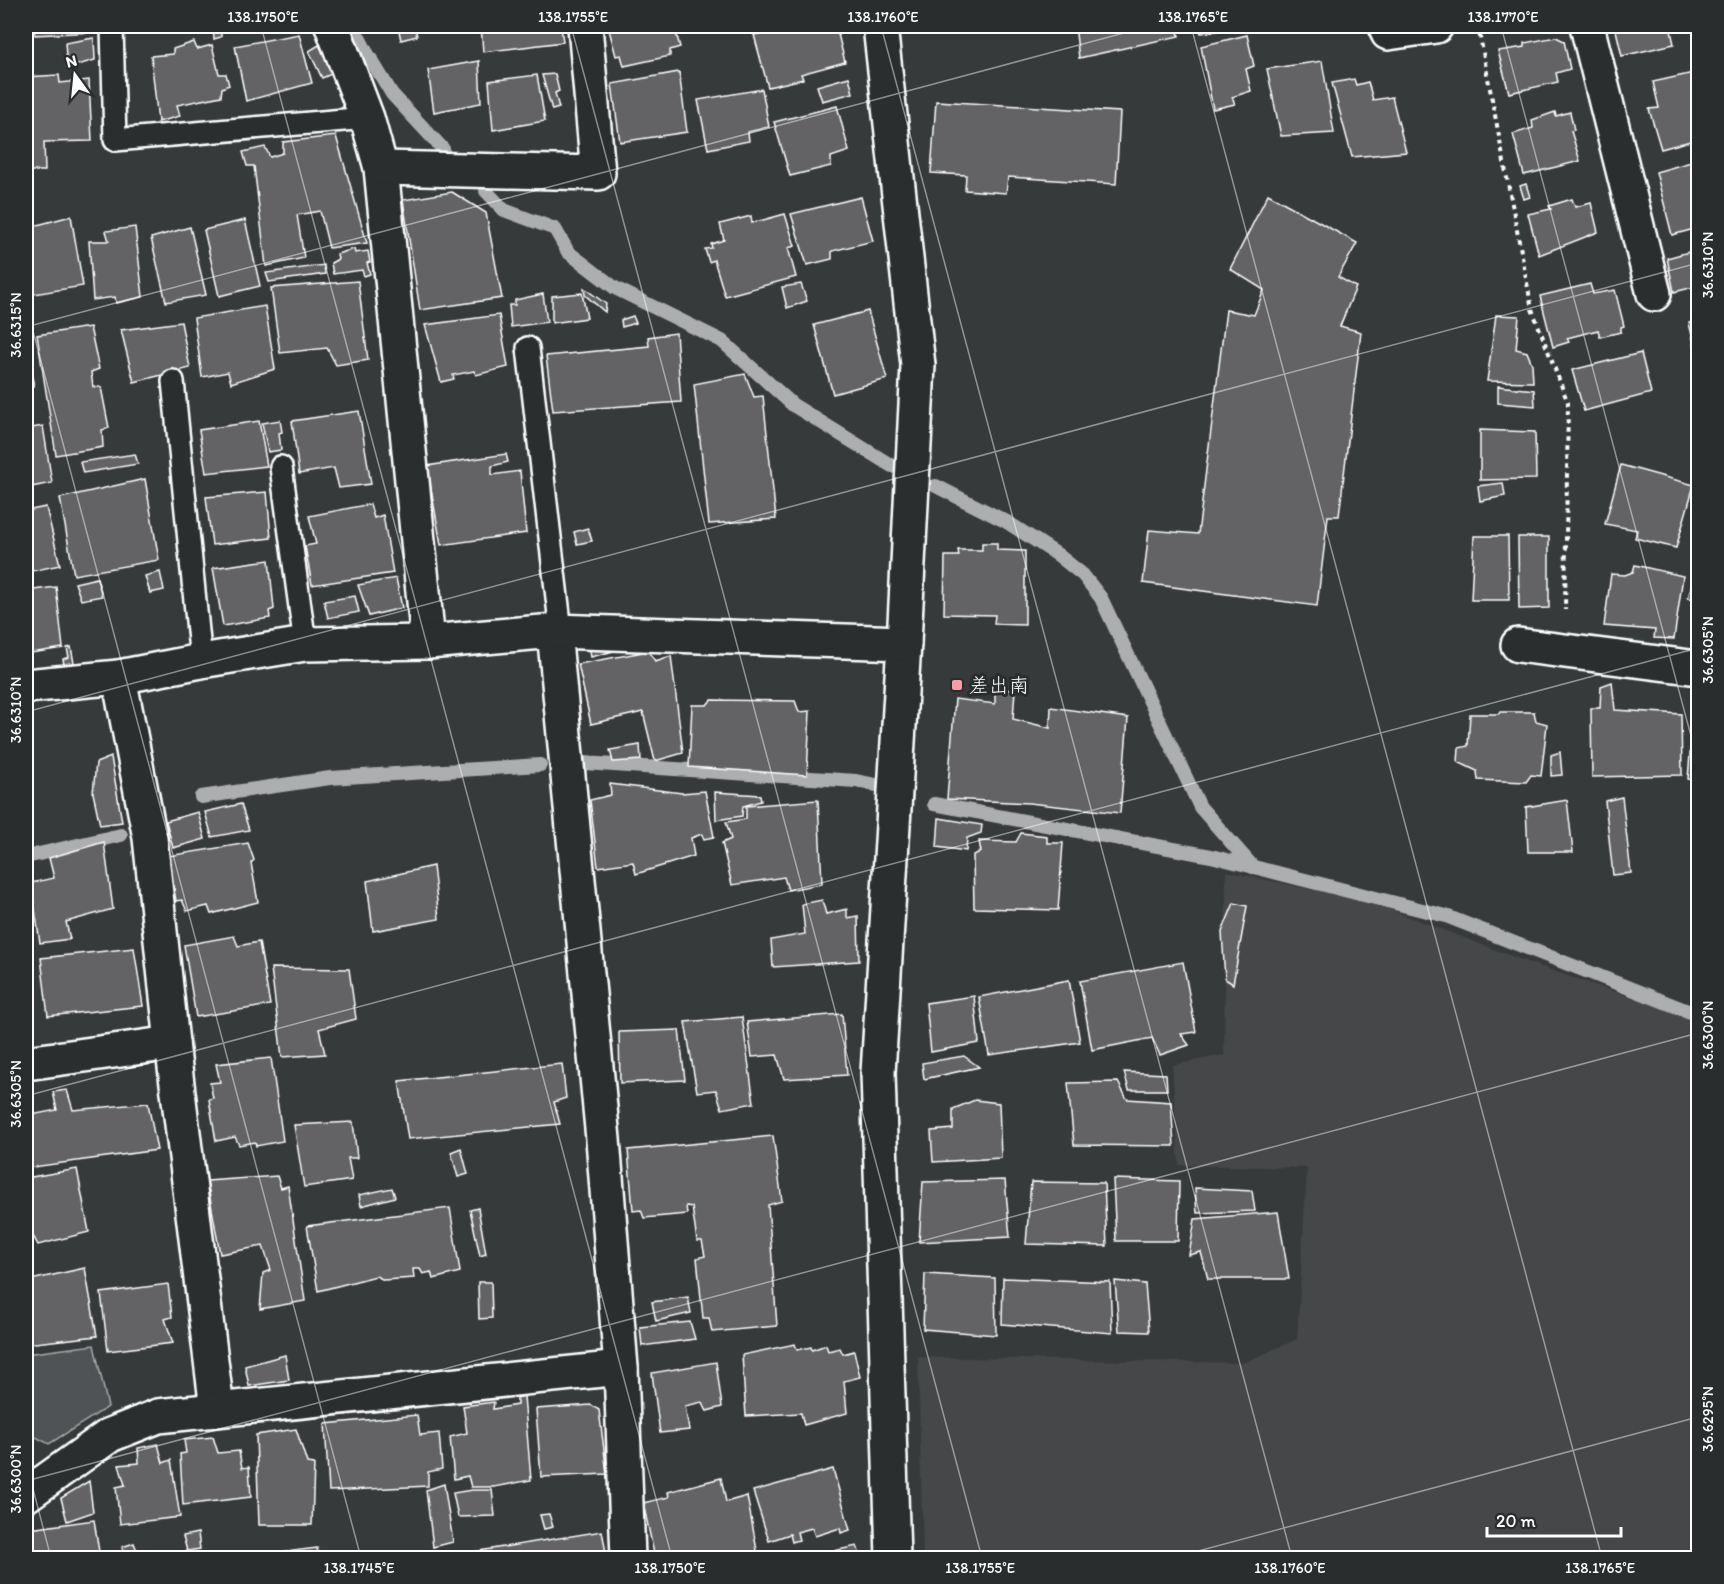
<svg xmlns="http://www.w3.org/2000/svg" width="1724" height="1584" font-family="Itim,'Klee One',sans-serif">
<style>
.built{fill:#444748}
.green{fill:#505354;stroke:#a8a9aa;stroke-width:1.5}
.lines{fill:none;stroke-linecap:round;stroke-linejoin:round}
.stream{stroke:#adaeaf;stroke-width:14}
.building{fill:#636465;stroke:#fff;stroke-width:1.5}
.service-casing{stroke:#fff;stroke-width:26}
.minor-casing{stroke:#fff;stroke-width:38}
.path{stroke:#fff;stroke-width:4;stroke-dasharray:4.5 4.5;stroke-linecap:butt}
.service{stroke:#2a2d2e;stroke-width:21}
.minor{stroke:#2a2d2e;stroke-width:33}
.ticks{fill:none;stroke:#fff;stroke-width:1.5;stroke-opacity:0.45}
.poi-dot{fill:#ff9aa2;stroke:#2a2d2e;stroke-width:2}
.labels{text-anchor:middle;stroke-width:6;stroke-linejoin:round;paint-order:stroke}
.poi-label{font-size:20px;fill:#fff;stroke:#2a2d2e;text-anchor:start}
.neatline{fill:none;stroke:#fff;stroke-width:2}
.ticks-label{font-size:15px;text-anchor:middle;fill:#fff}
</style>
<rect width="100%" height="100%" fill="#373a3b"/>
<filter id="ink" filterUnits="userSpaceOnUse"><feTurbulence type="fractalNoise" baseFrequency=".0167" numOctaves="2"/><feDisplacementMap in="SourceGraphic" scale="12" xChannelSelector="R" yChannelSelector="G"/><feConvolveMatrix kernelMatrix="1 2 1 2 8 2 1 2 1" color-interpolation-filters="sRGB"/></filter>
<g filter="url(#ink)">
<polygon class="built" points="1226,871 1373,903 1530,963 1698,1020 1698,1558 923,1558 918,1357 1243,1363 1297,1339 1307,1168 1179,1165 1172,1065 1224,1055"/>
<polygon class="green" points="94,1345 108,1407 49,1444 30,1434 26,1387 26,1354"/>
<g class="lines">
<g class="stream">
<polyline points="353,26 366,51 392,94 443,149"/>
<polyline points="486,191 504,210 555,229 568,252 615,288 722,341 793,405 892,466"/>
<polyline points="936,486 1007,522 1058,555 1083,575 1101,598 1200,807 1253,867"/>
<polyline points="584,763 856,781 876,785"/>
<polyline points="201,797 330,778 540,765"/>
<polyline points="934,804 1211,856 1446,916 1698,1015"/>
<polyline points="26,857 121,835"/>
</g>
</g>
<g class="building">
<polygon points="26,26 94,26 94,32 35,35 33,28 26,29"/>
<polygon points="213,26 221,26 221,37 214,39"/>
<polygon points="481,26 561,26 563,42 483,52"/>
<polygon points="608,26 674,26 680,47 670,50 670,56 624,66 621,55 616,56"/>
<polygon points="792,26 836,26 845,62 801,74 803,79 768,87 754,35"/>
<polygon points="1075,26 1177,26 1179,36 1079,58"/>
<polygon points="1198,26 1216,26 1217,31 1201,33"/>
<polygon points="1615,26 1670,26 1674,44 1622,56"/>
<polygon points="415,28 417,36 401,40 399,31"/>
<polygon points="299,34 312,83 246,101 235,46"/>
<polygon points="1247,35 1254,66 1246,69 1251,91 1232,97 1235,104 1213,109 1201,46"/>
<polygon points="1556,37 1564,41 1570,69 1556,73 1558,82 1509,93 1498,51 1524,47 1524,43"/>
<polygon points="94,38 95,60 67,68 65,43"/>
<polygon points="194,42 197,49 212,45 219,74 226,74 229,85 222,88 221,96 177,105 180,116 158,122 151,56 173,54 173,49"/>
<polygon points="319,45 334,73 322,78 309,51"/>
<polygon points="479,61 481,103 434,112 428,70"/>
<polygon points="1322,61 1334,133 1281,136 1267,69"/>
<polygon points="679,72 687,132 620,142 612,84"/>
<polygon points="1698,72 1698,139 1661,149 1649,109 1659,108 1653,82"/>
<polygon points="555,74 559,91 555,93 559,108 552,110 542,75"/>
<polygon points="59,75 60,83 89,80 92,141 44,142 45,171 26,171 26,77"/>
<polygon points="537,75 545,121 493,130 489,81"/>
<polygon points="849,77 853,93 822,101 817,86"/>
<polygon points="1354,79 1356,85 1368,82 1373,100 1392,97 1406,152 1352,157 1332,83"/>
<polygon points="762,89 769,127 748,132 749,141 708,149 698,100"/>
<polygon points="936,101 1120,112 1116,184 1008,177 1006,193 965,190 966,175 931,173"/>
<polygon points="837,106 849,151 831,157 831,166 790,176 774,122"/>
<polygon points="1555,112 1556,116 1570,112 1574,130 1571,131 1580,161 1524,175 1513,134 1533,128 1532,120"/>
<polygon points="336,136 367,243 329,248 320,211 297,215 304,258 266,266 254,166 247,166 243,152 265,147 270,157 283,153 283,142"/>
<polygon points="1698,160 1698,228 1672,235 1656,172"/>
<polygon points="1526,184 1530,197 1524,199 1520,186"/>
<polygon points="452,192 486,213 502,298 420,310 403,200"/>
<polygon points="1268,194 1357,243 1338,277 1356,287 1340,326 1361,332 1339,516 1328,516 1317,606 1143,583 1149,530 1198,534 1226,310 1254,315 1264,290 1230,269"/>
<polygon points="861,197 873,241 832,251 832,259 807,265 791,214"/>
<polygon points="1572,199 1575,207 1591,203 1598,232 1539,255 1528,214 1551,209 1549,206"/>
<polygon points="785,214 795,246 788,248 796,277 725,296 714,260 709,262 705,249 712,248 711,244 724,240 720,224 751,216 752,223"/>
<polygon points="71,216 83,286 28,295 26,273 26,228"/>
<polygon points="245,220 260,286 219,296 204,230"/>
<polygon points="135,227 143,297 116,303 115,297 93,300 89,241 109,241 106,231"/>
<polygon points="190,227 206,295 166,302 151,238"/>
<polygon points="354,249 355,253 368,251 370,262 367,263 370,274 364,276 362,270 333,274 331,263 338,259 337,254"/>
<polygon points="1689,252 1698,286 1674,292 1667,258"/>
<polygon points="324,265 325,274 269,282 266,273"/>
<polygon points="358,281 368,360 336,365 327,348 280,353 271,288"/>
<polygon points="801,284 807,301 787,308 782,287"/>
<polygon points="1590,284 1593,294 1615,290 1624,326 1621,327 1621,332 1600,337 1598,330 1567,338 1569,342 1553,347 1540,296"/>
<polygon points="584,288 606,304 605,312 585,295"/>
<polygon points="582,293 587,318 552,323 552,296"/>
<polygon points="543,294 547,322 511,327 509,305 515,305 515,300"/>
<polygon points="265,306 275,369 231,383 228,372 202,377 194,318"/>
<polygon points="868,311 887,379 833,394 814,325"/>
<polygon points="499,315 508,367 476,375 474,371 453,375 454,379 441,382 425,325"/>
<polygon points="1496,315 1519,316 1516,349 1527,352 1532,364 1533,382 1487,381"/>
<polygon points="633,316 636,323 622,327 621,320"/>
<polygon points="1698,320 1698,351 1696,352 1689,323"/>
<polygon points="181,322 190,368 134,382 121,330"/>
<polygon points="90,327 99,369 91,372 93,387 101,387 109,428 102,430 103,447 56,455 37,335"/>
<polygon points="676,333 681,402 553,411 546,356 649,346 648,337"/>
<polygon points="26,349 34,386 26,388"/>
<polygon points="1641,353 1651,393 1584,411 1572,370"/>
<polygon points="745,374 754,397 763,396 776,519 709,524 694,384"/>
<polygon points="1498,386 1534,390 1535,406 1498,403"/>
<polygon points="359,411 371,484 339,488 334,468 299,474 292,421"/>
<polygon points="280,420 282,432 279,433 281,450 268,452 262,423"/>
<polygon points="259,421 267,466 206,473 199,430"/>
<polygon points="43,426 52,483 26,488 26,429"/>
<polygon points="1480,430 1535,432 1536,479 1480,480"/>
<polygon points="135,454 138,464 83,473 80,462"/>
<polygon points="506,454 508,462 492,466 492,475 520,471 526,533 441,545 427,466"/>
<polygon points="1621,465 1694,485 1676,548 1635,538 1637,530 1605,524"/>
<polygon points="145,479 159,560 74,575 60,498"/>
<polygon points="1503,483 1505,496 1480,501 1478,486"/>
<polygon points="267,492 271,538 212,545 206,497"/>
<polygon points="370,504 374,518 383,515 393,573 312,585 305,546 316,544 309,516"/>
<polygon points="46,507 60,565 32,571 27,558 26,558 26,511"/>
<polygon points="588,528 592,541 577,544 574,532"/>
<polygon points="1474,536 1508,536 1509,600 1471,600"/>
<polygon points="1518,537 1549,537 1549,608 1519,609"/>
<polygon points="982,543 997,543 997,550 1025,551 1025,625 994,624 995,615 944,614 945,556 959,556 958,550 982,550"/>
<polygon points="269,560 274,609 269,611 270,618 223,626 213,568"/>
<polygon points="1635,565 1683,576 1674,639 1654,638 1655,630 1604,626 1611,574 1625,575 1633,572"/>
<polygon points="1696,569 1698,570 1698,599 1688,598"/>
<polygon points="160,572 164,590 150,593 145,576"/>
<polygon points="97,578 102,596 81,600 75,583"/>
<polygon points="396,578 402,608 369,616 358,585"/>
<polygon points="56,587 63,648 31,653 29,648 26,648 26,591"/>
<polygon points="355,596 359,612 328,618 324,601"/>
<polygon points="589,645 629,647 591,657"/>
<polygon points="71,647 74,663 64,664 63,659 69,657 67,648"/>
<polygon points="649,651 655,661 671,656 683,753 655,761 643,712 591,724 578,664"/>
<polygon points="1612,682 1615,710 1681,714 1682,775 1592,777 1591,708 1600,708 1601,686"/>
<polygon points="995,689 1015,690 1013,719 1050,728 1051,707 1128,718 1120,813 1029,803 947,799 955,699 995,704"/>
<polygon points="711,700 795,701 799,712 810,711 807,775 689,767 692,705 707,705"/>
<polygon points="1501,712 1534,712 1536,721 1547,724 1541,776 1531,775 1526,782 1478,780 1477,771 1458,762 1459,748 1468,746 1470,714 1498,714"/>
<polygon points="1693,718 1698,718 1698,781 1688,779"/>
<polygon points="640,745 641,760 613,762 610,750"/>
<polygon points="1560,752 1562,775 1551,776 1551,755"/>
<polygon points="111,757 122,822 100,825 93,793 96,763"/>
<polygon points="610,784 682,793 705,791 714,837 704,839 702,834 691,838 694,856 636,874 633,862 598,867 590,800 611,795"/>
<polygon points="715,792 760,795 761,801 743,806 742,816 716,820"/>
<polygon points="1622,797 1631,873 1613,875 1605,801"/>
<polygon points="818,800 822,884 788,890 784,877 732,885 722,843 731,839 726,822 746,819 746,806"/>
<polygon points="1567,800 1573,852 1528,852 1526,807"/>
<polygon points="241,804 249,830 212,837 205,812"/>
<polygon points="198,812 205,839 173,848 166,821"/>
<polygon points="939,818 982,825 981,833 967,838 966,851 937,847"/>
<polygon points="1021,833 1047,836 1047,843 1063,843 1058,910 974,908 973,855 981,852 979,841 1016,842"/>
<polygon points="104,842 113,909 66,922 70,939 40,943 31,883 54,878 49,858"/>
<polygon points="248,843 254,860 251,863 258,902 211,914 208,906 187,911 182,900 176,901 168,856"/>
<polygon points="433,866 439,919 373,931 367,881"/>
<polygon points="822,900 826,914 847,909 847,918 858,916 859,961 773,967 771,940 805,934 802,904"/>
<polygon points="1234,903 1247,906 1233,984 1225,979 1222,932"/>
<polygon points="234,936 238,946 259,942 270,1005 196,1017 184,945"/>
<polygon points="134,948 143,1006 48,1016 41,958"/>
<polygon points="1183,962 1196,1032 1181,1034 1189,1045 1160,1055 1152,1038 1092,1050 1080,981"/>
<polygon points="271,968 349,969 356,1019 319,1029 325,1054 282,1057"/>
<polygon points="29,972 35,998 26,1002 26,973"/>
<polygon points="1069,980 1080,1042 989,1055 979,997"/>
<polygon points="974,996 979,1043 931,1052 926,1003"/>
<polygon points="842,1014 847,1075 784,1079 777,1055 752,1057 747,1022"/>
<polygon points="742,1017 754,1103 722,1109 716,1090 697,1092 685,1022"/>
<polygon points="679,1030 685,1080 620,1083 619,1032"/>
<polygon points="964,1056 979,1067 924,1079 922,1063"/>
<polygon points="271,1058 283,1141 256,1146 255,1142 239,1145 235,1137 216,1141 209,1099 213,1098 210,1083 220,1082 216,1064"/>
<polygon points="562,1064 566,1098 554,1102 560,1124 408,1139 399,1081"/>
<polygon points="1124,1072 1166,1074 1167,1090 1129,1090"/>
<polygon points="1118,1082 1127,1099 1171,1102 1174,1146 1074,1145 1068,1083"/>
<polygon points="67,1090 73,1110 148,1103 157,1150 26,1168 26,1116 57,1110 53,1092"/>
<polygon points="975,1100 999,1103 1001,1158 933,1162 931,1131 953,1129 953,1109"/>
<polygon points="353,1122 357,1158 348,1158 352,1180 304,1187 294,1125"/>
<polygon points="773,1136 782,1201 768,1205 777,1326 712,1332 709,1318 703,1318 697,1258 705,1256 702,1241 697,1241 692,1207 686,1206 687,1214 644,1218 641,1210 633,1211 628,1150"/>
<polygon points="461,1148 468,1174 458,1177 451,1152"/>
<polygon points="77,1169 89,1232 38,1245 33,1236 26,1238 26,1178"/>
<polygon points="277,1176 281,1188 288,1186 305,1301 260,1309 263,1273 271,1270 263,1246 220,1254 207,1181"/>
<polygon points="1113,1179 1179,1181 1178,1241 1116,1241"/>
<polygon points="1005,1180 1010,1237 919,1242 923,1182"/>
<polygon points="1031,1182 1104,1183 1107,1246 1026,1244"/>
<polygon points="392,1188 395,1197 361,1206 359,1195"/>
<polygon points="1195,1188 1252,1191 1255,1211 1197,1213"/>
<polygon points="450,1208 460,1272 433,1279 431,1272 423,1274 420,1269 413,1269 414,1278 384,1280 376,1276 318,1291 307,1226"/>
<polygon points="478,1208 486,1254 480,1256 470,1210"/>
<polygon points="1278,1212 1289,1279 1208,1279 1201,1252 1189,1255 1195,1219"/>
<polygon points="85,1268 97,1336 26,1344 26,1281"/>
<polygon points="925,1274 995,1278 996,1335 923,1329"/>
<polygon points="1003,1278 1110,1282 1112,1333 1002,1324"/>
<polygon points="1115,1281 1145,1284 1149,1332 1119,1331"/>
<polygon points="478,1282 491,1282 492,1318 479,1319"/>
<polygon points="168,1284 172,1317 165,1319 173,1343 108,1351 101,1293"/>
<polygon points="688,1297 691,1313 656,1321 652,1302"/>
<polygon points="690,1322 695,1339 642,1346 640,1327"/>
<polygon points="795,1344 797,1350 811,1347 812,1350 826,1345 828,1351 840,1348 843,1354 854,1351 860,1377 844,1381 847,1413 804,1425 801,1413 746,1416 742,1355"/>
<polygon points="285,1355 289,1380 249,1386 245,1366"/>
<polygon points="716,1362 722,1407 707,1411 702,1402 685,1406 689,1430 660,1433 652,1373"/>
<polygon points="524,1396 531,1480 494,1487 471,1487 468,1476 454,1479 450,1437 467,1433 463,1406 494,1402 493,1409 517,1405 517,1398"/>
<polygon points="591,1405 599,1410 607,1474 541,1477 536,1409"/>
<polygon points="417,1415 420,1435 439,1433 442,1469 428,1472 428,1486 329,1491 325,1424"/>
<polygon points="296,1429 307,1463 314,1464 312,1525 259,1525 256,1435"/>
<polygon points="213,1437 218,1453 239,1451 242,1468 249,1467 251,1497 183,1505 180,1454 186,1453 184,1440"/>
<polygon points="158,1444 163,1463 171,1460 180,1517 120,1524 116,1487 125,1485 119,1465 139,1463 138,1448"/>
<polygon points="833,1469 850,1530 841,1533 840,1528 815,1536 812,1528 797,1532 799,1540 792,1542 790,1534 769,1541 753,1491"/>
<polygon points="721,1478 726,1502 747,1496 758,1556 745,1558 655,1558 643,1503 669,1497 668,1492"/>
<polygon points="89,1481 93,1512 67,1521 61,1498"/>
<polygon points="444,1484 453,1542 433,1547 426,1490"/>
<polygon points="472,1490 492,1490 495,1516 458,1517 453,1493"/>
<polygon points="549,1514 553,1527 544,1529 540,1515"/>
<polygon points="94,1520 100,1558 26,1558 26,1538 31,1537 30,1529"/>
<polygon points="602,1531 607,1558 436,1558"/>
<polygon points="198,1533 200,1549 187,1551 183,1536"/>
<polygon points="134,1543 138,1553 124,1556 122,1547"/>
<polygon points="857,1546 860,1555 849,1558 816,1558 814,1555"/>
<polygon points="317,1548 319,1558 238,1558"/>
</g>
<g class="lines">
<defs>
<g id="service">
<polyline points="112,26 115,140 367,118"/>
<polyline points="528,348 561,632"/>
<polyline points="173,381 201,661"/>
<polyline points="281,467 305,644"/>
</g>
<g id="minor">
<polyline points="332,26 367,118 381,168 428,642"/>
<polyline points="880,26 918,365 904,643 878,1073 893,1558"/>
<polyline points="1386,26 1388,33 1436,26"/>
<polyline points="1587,26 1654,294"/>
<polyline points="381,168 598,173 585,26"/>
<polyline points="554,631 603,1139 621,1368"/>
<polyline points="1518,645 1698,668"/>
<polyline points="119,677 150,838 172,1043 217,1409"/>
<polyline points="26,686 119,677 201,661 305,644 428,642 554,631 904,643"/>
<polyline points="26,1063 172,1043"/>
<polyline points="26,1495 110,1435 158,1416 621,1368 628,1558"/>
</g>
</defs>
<use href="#service" class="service-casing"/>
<use href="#minor" class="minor-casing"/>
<polyline class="path" points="1478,26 1532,309 1568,403 1565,610"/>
<use href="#service" class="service"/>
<use href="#minor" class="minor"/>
</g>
</g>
<path class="ticks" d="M261 26 672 1558M571 26 982 1558M881 26 1292 1558M1191 26 1602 1558M1501 26 1698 762M26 305 361 1558M26 327 1150 26M26 712 1698 263M26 1096 1698 648M26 1462 51 1558M26 1481 1698 1033M1172 1558 1698 1417"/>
<rect class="poi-dot" x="951" y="679" width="12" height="12" rx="3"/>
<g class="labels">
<g class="poi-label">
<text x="969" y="692">差出南</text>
</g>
</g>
<rect width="1724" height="1584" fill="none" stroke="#2a2d2e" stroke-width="66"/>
<g transform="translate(75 75) rotate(345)" stroke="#2a2d2e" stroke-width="4.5" paint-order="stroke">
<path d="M0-4.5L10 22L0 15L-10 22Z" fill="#ffffff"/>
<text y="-9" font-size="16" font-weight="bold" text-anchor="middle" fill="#ffffff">N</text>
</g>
<path d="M1487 1527v9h134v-9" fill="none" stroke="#ffffff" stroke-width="3"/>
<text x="1496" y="1527" font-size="18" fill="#ffffff" stroke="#2a2d2e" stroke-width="4.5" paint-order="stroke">20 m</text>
<rect x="33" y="33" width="1658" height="1518" class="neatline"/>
<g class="ticks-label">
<text x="263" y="22">138.1750°E</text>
<text x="573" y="22">138.1755°E</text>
<text x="883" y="22">138.1760°E</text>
<text x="1193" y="22">138.1765°E</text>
<text x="1503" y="22">138.1770°E</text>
<text transform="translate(1708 265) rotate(-90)" y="5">36.6310°N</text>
<text transform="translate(16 325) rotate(-90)" y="5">36.6315°N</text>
<text transform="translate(1708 650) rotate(-90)" y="5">36.6305°N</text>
<text transform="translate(16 710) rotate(-90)" y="5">36.6310°N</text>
<text transform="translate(1708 1035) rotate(-90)" y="5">36.6300°N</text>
<text transform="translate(16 1094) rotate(-90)" y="5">36.6305°N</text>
<text transform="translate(1708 1419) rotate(-90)" y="5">36.6295°N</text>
<text transform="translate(16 1479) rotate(-90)" y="5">36.6300°N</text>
<text x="359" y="1573">138.1745°E</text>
<text x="670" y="1573">138.1750°E</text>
<text x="980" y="1573">138.1755°E</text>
<text x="1290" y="1573">138.1760°E</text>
<text x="1600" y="1573">138.1765°E</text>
</g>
</svg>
